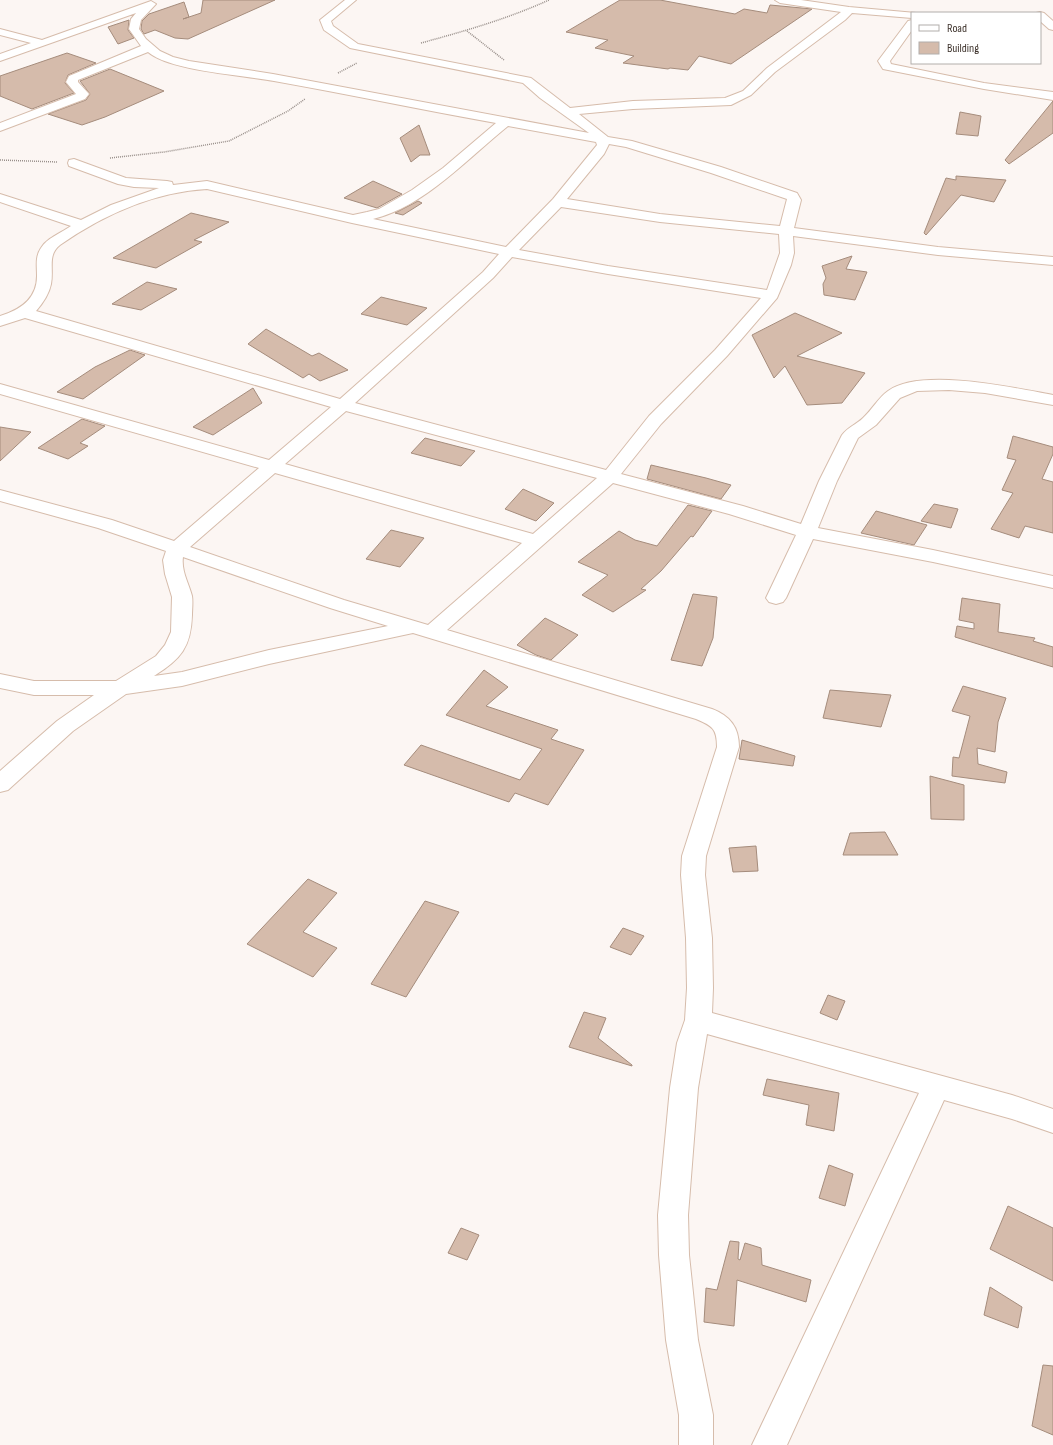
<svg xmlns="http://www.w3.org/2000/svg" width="1053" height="1445" font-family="'Sofia Sans Condensed',sans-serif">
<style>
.building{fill:#d5bbab;stroke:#a58c7c}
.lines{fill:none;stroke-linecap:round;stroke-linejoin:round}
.minor-casing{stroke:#d6bcab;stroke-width:2}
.path{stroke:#988f8a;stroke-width:1.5;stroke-dasharray:1 1;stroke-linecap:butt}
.minor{fill:#fff;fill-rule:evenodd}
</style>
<rect width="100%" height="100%" fill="#fcf6f3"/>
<g class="building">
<polygon points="203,0 275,0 188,39 175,38 155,30 144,34 141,29 142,21 149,14 184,2 189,17 183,19 201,13"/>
<polygon points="620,0 660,0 735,14 744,9 767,13 770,5 812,9 731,64 699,56 688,70 670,68 668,69 623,63 634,56 595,48 608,40 566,32"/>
<polygon points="129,20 128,30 134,38 118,44 108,27"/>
<polygon points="67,53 96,63 68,75 65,83 74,93 32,109 0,96 0,76"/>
<polygon points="110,69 164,91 105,117 82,125 48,114 86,100 90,94 80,81"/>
<polygon points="1053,101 1053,133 1009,164 1005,160"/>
<polygon points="960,112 981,116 978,136 956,134"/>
<polygon points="419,125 430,155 420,155 411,162 400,138"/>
<polygon points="956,176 1006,180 994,202 961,195 926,235 924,233 946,178 956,180"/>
<polygon points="373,181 402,194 377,208 344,198"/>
<polygon points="418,201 422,203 403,215 395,213"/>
<polygon points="191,213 229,222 194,240 202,242 156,268 113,258"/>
<polygon points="852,256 846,269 867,272 855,300 824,295 823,284 826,278 822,266"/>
<polygon points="147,282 177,289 141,310 112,304"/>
<polygon points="381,297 427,308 407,325 361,314"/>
<polygon points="795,313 842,333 797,356 865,373 842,403 807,405 785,366 774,378 752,335"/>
<polygon points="266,329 312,356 319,353 348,370 320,381 309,374 303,378 248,344"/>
<polygon points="130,350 145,355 83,399 57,392 95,367"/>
<polygon points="253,388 262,403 213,435 193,427"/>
<polygon points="82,419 105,426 80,443 88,446 68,459 38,448"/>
<polygon points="0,427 31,432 0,461"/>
<polygon points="1013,436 1053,447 1053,454 1042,479 1053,482 1053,533 1025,526 1019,538 991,529 1013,493 1002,490 1016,460 1007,458"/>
<polygon points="425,438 475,451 461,466 411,453"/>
<polygon points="651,465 706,478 731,485 721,499 647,479"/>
<polygon points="523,489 554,503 536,521 505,509"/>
<polygon points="934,504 958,509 951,528 921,521"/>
<polygon points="688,505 712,511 693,537 691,536 661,571 641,589 646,590 613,612 582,595 608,575 578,562 619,531 635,540 657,546"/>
<polygon points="876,511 927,525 914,545 861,533"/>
<polygon points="391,530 424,538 400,567 366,559"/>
<polygon points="693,594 717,597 713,638 702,666 671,660"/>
<polygon points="962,598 1000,604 998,632 1035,638 1033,641 1053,647 1053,667 955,637 957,626 974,629 974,623 959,620"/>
<polygon points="545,618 578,635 551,660 536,655 517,645"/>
<polygon points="484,670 508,687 486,706 558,730 551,739 584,750 548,805 515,793 509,802 404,765 421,745 520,780 542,749 446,715"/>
<polygon points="963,686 1006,698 998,722 995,752 977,748 978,764 1007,772 1005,783 952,776 953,757 959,758 970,716 952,711"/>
<polygon points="830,690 891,695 881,727 823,718"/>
<polygon points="742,740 795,756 793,766 739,759"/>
<polygon points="930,776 964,785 964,820 931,819"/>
<polygon points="885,832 898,855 843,855 850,833"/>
<polygon points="756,846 758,871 733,872 729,848"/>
<polygon points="308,879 337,893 303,932 337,948 313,977 247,944"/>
<polygon points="425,901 459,912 406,997 371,984"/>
<polygon points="623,928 644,936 631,955 610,947"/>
<polygon points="828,995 845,1001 837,1020 820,1013"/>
<polygon points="584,1012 606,1018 598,1038 632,1065 632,1066 569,1047"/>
<polygon points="767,1079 839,1093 834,1131 806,1125 809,1105 763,1095"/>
<polygon points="829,1165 853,1174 845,1206 819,1198"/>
<polygon points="1008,1206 1053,1228 1053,1281 990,1249"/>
<polygon points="461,1228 479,1235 467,1260 448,1253"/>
<polygon points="730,1241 739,1242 738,1259 740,1260 745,1243 761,1248 762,1265 811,1280 806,1302 737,1280 734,1326 704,1322 706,1288 717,1290"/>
<polygon points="990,1287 1022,1307 1018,1328 984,1315"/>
<polygon points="1043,1365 1053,1366 1053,1435 1032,1426"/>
</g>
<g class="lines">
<defs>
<g id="minor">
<path d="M345 0H356L331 21 333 26 358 44 531 78 570 108 633 101 725 98 743 91 767 68 841 12 780 3 775 0H801L849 7 916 13H912V18L852 13 845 20 775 72 751 95 731 105 633 109 579 114 608 137 632 141 721 167 797 193 801 200 794 228 938 247 1053 257V265L938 255 793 236 794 253 791 265 777 298 727 356 661 424 621 474 743 506 801 524 819 481 842 435C848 427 857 424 863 418 872 410 878 398 888 391 921 367 1015 388 1053 395V405L985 393 949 390 917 391 900 398 876 425 858 438 837 481 818 528 933 550 1053 576V588L933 562 813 539 786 598 783 602 776 604 769 602 766 598 796 535 729 514 613 483 447 630 712 709C730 716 739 727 739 747L706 856 705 875 712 938 713 988 712 1013 1012 1095 1053 1109V1133L1012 1119 944 1100 787 1445H752L919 1093 707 1034 698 1088 688 1215 689 1255 698 1340 713 1415V1445H679V1415L666 1340 659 1255 658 1215 670 1088 677 1043 685 1020 687 988 686 938 681 875 682 856 717 747C717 729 713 726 696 719L413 633 269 664 182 686 126 694 73 731 8 790 0 792V771L57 721 94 695H34L0 688V674L34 681H116L156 656 165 645 171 632 172 597 165 574 163 560 166 551 98 528 0 501V490L112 520 174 541 259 468 0 394V384L269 460 331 407 25 318 0 326V316C20 310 37 299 37 276 37 266 35 257 41 248 47 238 61 233 71 226L0 202V194L81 220 111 205 159 188 134 187 118 184 69 166 68 163 69 160 74 159 126 178 167 181 172 182 173 185 207 181 353 215 367 212 379 209 412 190 443 168 496 123C422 110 348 94 274 81 243 75 170 71 148 52L78 80V82L89 94 85 99 0 131V123L76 94 66 82 69 76 141 46 129 29 131 19 136 13 0 61V54L31 43 0 35V29L42 40 151 1 156 4 141 20 139 29 146 39 160 51 173 57 189 61 273 74 589 133 540 98 523 83 350 48 324 30 320 20ZM508 126 596 142 597 145 553 199 506 247 373 219C424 207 468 158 508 126ZM609 144 626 147 711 173 787 199 780 226 660 214 567 199 604 154ZM207 189 352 223 499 254 483 272 340 399 36 311C43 303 49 294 51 284 54 269 47 255 60 245 103 215 154 192 207 189ZM561 207 660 222 779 234 780 253 767 290 608 266 519 250ZM512 257 608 274 761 298 715 350 649 416 606 470 355 403 493 278ZM346 411 597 478 533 534 285 464ZM275 473 522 543 428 625 344 600 190 547ZM183 557 330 608 388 626 269 650 182 672 154 676C181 659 191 647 192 615 192 609 193 602 192 596 189 584 181 571 183 557Z"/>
<polygon points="1040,12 1044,13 1053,21 1053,30 1049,29 1040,21 1040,13 1036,13"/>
<polygon points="912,20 912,30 890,61 891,64 984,83 1053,92 1053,100 984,89 883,69 878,61 908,21"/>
</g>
</defs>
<use href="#minor" class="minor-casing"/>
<g class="path">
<polyline points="467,31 504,60"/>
<path d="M421 43C465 31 507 19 549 0"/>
<polyline points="338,73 357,63"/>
<polyline points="110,158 164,152 229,141 288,111 305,99"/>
<polyline points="0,160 57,162"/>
</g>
<use href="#minor" class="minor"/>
</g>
<rect x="911" y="12" width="130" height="52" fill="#ffffff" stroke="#b2aeab"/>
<rect x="919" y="25" width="20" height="6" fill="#ffffff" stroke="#b2aeab"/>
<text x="947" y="32" font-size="12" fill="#3f342d">Road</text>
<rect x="919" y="42" width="20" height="12" fill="#d5bbab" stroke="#b2aeab"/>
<text x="947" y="52" font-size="12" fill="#3f342d">Building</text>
</svg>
